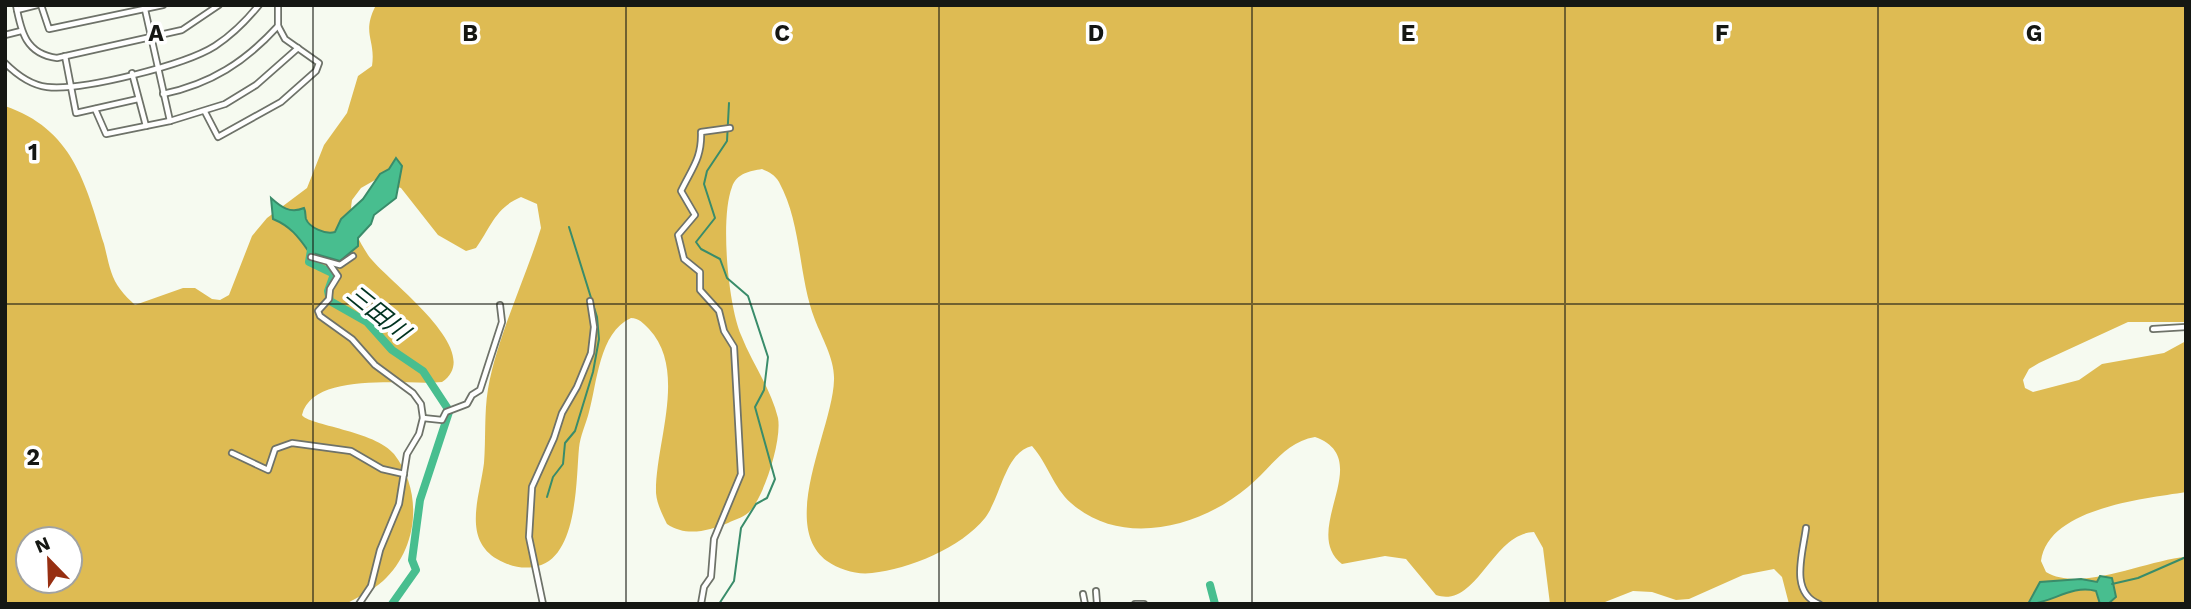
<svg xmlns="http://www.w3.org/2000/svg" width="2191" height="609" font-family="'Work Sans','Noto Sans JP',sans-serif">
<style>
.forest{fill:#debb53;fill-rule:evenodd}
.water{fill:#48be8f;stroke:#398c6a;stroke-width:2}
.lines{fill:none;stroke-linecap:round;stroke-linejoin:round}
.stream{stroke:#398c6a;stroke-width:2}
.river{stroke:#48be8f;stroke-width:8}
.street-casing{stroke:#6e7269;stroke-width:8}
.street{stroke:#fff;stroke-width:4.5}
.grid{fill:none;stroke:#151713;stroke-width:2;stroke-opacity:0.55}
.labels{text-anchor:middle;stroke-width:7;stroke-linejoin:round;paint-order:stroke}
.water-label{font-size:24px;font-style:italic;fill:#003320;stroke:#fff}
.grid-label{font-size:23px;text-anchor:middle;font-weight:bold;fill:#151713;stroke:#fff;stroke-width:7;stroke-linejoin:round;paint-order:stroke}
</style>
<rect width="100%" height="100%" fill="#f6faf0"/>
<path class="forest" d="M376 5H2186V322H2128L2039 363 2029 369 2023 380 2025 388 2033 392 2079 380 2102 364 2164 353 2186 341V492C2143 499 2048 508 2041 561L2046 572C2081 593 2146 560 2186 557V604H1789L1782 577 1774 569 1743 575 1689 599 1676 600 1652 592 1633 591 1600 604H1550L1543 548 1534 532C1492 533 1477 609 1436 595L1406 559 1385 556 1342 564C1299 531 1377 459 1315 437 1285 442 1271 468 1248 487 1202 526 1123 549 1071 503 1053 487 1048 464 1032 446 1005 452 1001 497 985 518 961 548 909 569 872 573 857 575 840 570 827 561 778 525 833 428 834 380 835 360 822 338 815 320 798 276 802 224 779 182 775 175 769 172 762 169 750 171 737 173 732 187 720 218 728 304 741 335 752 363 771 389 778 418 782 440 765 493 751 510 745 517 736 519 728 523 708 531 686 537 667 524 662 514 657 504 656 493 655 443 688 371 649 329 643 323 639 318 631 318 599 332 597 384 589 412 586 424 580 436 579 448 576 479 578 556 538 566 524 570 509 566 497 559 462 538 480 496 484 463 486 439 484 413 488 389 497 337 525 280 541 228L537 204 521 197C495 208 491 227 476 248L466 251 438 235 401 188 375 180 361 188 352 200C348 221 357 238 368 255 384 279 488 351 442 382 410 386 313 370 302 415 307 425 376 431 394 454 423 491 419 548 383 581 373 590 358 597 346 604H5V106C72 129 85 181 104 244 108 259 110 276 120 289 124 295 130 300 135 305L183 288H195L212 299 220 300 229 295 252 236 267 218 307 188 324 145 347 113 358 76 372 66C376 39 361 34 376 5ZM28 539H70V581H28Z"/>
<g class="water">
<path d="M396 158 402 166 396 198 374 215 371 224 358 238V246L340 261 309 252C298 236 290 226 273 219L271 198C281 207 290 214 304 208 306 212 305 216 306 219 309 227 325 235 335 232L341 219 363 199 380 174 389 169Z"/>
<path d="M2100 576 2112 578 2116 597 2108 604H2100L2096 591C2071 584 2051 604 2028 604L2040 582 2081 579 2097 582Z"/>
</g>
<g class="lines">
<g class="stream">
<polyline points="547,497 553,477 563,464 565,443 575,431 593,372 599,339 597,317 569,227"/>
<polyline points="2112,584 2138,578 2186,557"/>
<polyline points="719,604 734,581 741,528 756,504 767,498 775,479 755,407 764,390 768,357 748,296 727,278 720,259 701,249 696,242 715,218 704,184 707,171 727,141 729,103"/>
</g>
<g class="river">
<polyline points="312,244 309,262 334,274 328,291 330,301 367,322 392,350 423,371 448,409"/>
<polyline points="1210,585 1215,604"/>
<polyline points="392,604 416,570 412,560 420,500 449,412"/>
</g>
<defs>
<g id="street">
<path d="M16 5C21 32 26 54 57 58L182 30 219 5"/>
<polyline points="41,5 49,29 163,5"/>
<polyline points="144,5 170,121"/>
<polyline points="17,10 37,5"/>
<polyline points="5,35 21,31"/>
<polyline points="65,56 76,113 138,99"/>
<path d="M5 63C17 75 30 85 47 87 82 91 185 65 215 46 232 35 246 21 259 5"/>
<polyline points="132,73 146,126"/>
<path d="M163 94C211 84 245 62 278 26"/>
<polyline points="95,109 106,134 170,121 225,104 256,85 298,48"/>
<polyline points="205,112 218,137 281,102 316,71 319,63 285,39 278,26 278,5"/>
<polyline points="311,257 340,265 353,256"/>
<polyline points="329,263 338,276 330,289 329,299 318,311 320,316 352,339 375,365 413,393 421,404 423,418 419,434 407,454 399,504 380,550 371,586 359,604"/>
<polyline points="2153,329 2186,327"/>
<polyline points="423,418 442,420 446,412 467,404 472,395 480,390 502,322 500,305"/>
<polyline points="232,453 268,470 275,449 292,443 351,451 382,469 404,474"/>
<path d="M1806 528C1803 553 1789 592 1819 604"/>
<polyline points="1096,591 1097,604"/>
<polyline points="1083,594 1085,604"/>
<polyline points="543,604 529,537 532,487 554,438 562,413 577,387 591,353 594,327 590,301"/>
<path d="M701 604 704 587 711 577 714 539 741 474 734 347 724 331 719 311 700 290V272L684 259 678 235 695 215 681 191C692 168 702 158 701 132L730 128"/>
<polyline points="1135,604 1144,604"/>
</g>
</defs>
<use href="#street" class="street-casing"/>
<use href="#street" class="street"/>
</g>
<path class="grid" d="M313 5V604M626 5V604M939 5V604M1252 5V604M1565 5V604M1878 5V604M5 304H2186"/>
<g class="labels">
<g class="water-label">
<text transform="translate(378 313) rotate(39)" y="8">三田川</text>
</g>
</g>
<g class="grid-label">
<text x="156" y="41">A</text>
<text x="470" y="41">B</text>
<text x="782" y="41">C</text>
<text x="1096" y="41">D</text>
<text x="1408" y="41">E</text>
<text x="1722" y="41">F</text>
<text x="2034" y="41">G</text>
<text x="33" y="160">1</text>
<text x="33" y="465">2</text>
</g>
<rect width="2191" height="609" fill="none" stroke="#151713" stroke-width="14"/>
<g transform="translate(49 560) rotate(337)"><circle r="33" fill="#ffffff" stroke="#a1a2a1" stroke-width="2"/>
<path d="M0-5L12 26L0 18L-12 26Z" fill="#972f12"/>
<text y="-10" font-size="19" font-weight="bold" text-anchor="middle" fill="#151713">N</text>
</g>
</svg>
